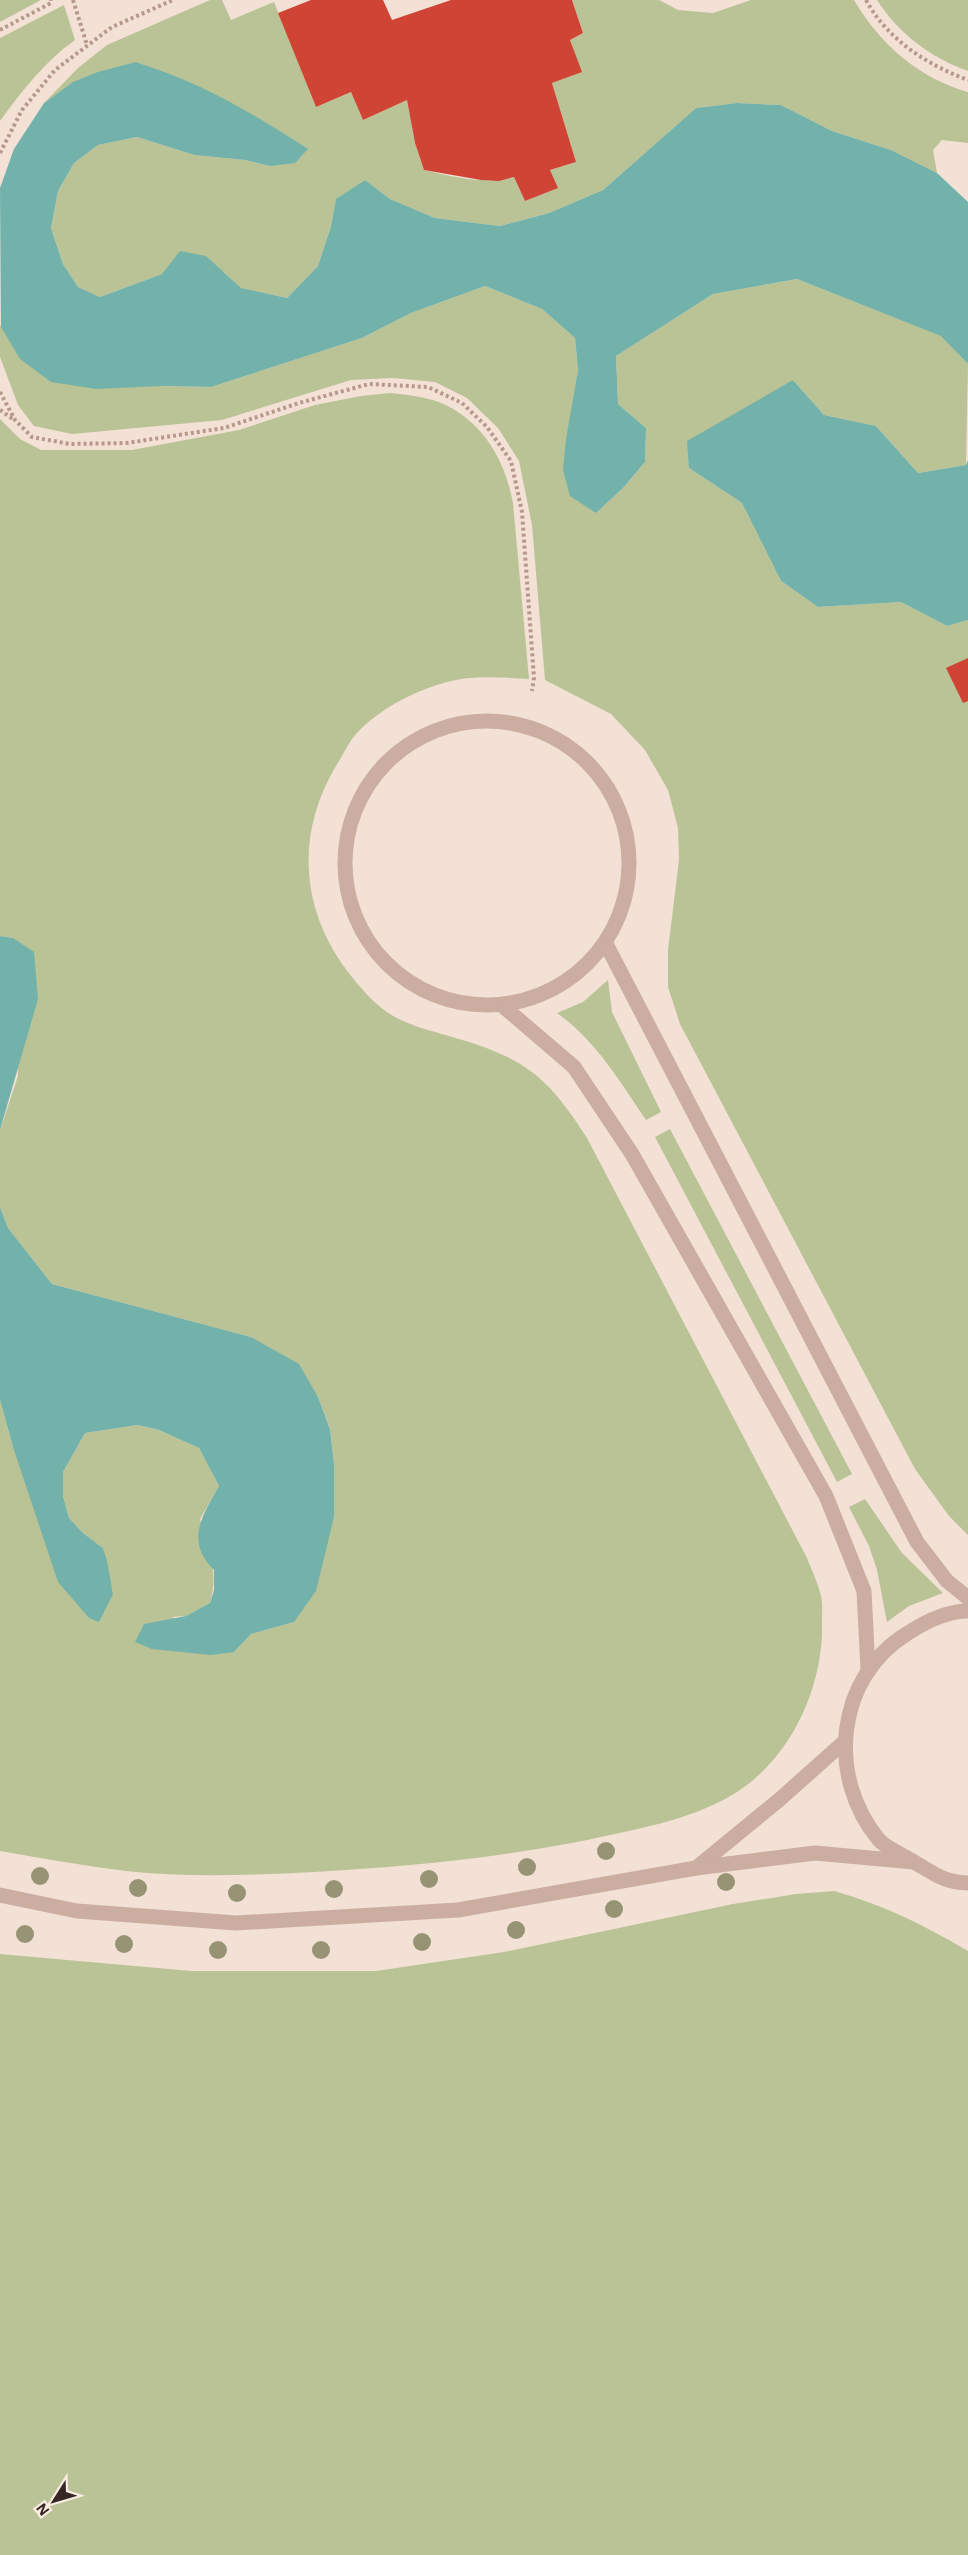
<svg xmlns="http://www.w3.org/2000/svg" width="968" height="2555" font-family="'Alegreya Sans',sans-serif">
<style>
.green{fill:#bac395}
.water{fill:#72b2ab}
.building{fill:#d04436}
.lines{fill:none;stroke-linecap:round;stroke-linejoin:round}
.path{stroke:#b7988b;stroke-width:4;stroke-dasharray:3 3;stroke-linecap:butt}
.service{stroke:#cbaea1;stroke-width:15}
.tree{fill:#979475}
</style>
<rect width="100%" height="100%" fill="#f3e1d6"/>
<g class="green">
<polygon points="0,0 41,0 0,22"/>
<path d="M210 0H222L231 20 274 2 316 107 351 92 363 120 407 100 415 143 424 170C454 177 484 185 514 177L525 201 557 188 550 170 576 162 552 83 581 72 570 40 583 33 572 0H659L678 10 713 13 751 0H854C880 44 918 78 968 92V143L942 140 933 150 937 173 891 150 832 131 781 105 737 103 696 108 603 190 549 213 500 226 435 218 390 199 365 180 336 200 331 226 318 266 287 298 240 288 224 272 162 274 100 297 78 287 63 264 51 228 58 191 74 163 98 145 137 137 194 155 245 160 270 166 135 62C95 73 78 78 44 103L78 68 107 45Z"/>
<path d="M877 0H968V71C931 58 898 33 877 0Z"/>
<path d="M64 5 75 40C44 62 22 91 0 121V38Z"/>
<polygon points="797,279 942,336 968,364 966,465 918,473 876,426 824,415 793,380 689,468 742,503 781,581 818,607 901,602 947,626 968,620 968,1535 949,1516 915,1469 680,1024 668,987 668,950 679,860 678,828 668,790 645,750 611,714 545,680 532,525 519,461 498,428 467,398 435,382 393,378 351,380 222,420 72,434 34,426 18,405 0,357 0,324 1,327 163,386 211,387 362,338 411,313 485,286 542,309 575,338 578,371 574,403 596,513 623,488 645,462 646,428 618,404 616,356 713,294"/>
<path d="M390 393C408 395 429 397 446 405 485 425 505 461 513 503L529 679C510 678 490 676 470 678 431 681 376 708 352 739 346 748 341 758 336 766 294 836 301 914 352 977 364 992 378 1008 395 1017 415 1028 437 1032 459 1039 527 1059 549 1079 587 1138L807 1558C812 1571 818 1583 821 1596 823 1604 822 1614 822 1622 824 1687 790 1761 732 1795 688 1821 636 1829 587 1840 498 1858 405 1867 314 1872 252 1875 188 1878 126 1871 84 1866 42 1858 0 1851V1400L13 1447 113 1594 103 1548 83 1533 69 1518 63 1496V1472L85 1433 138 1425 159 1430 199 1448 219 1486 200 1519C209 1549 219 1572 210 1603L186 1616 172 1617 234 1652 251 1634 294 1622 334 1517V1464L330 1428 318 1397 251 1337 52 1284 8 1228 0 1207V1130L18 1076 13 938 0 936V419L20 439 41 450H132L239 430 315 405 361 396Z"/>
<path d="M608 980 612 1012 661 1112 646 1120C619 1080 596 1041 557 1013L583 1002Z"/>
<polygon points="670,1129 852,1474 837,1482 655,1137"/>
<polygon points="865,1499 902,1553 943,1593 909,1606 887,1622 877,1570 869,1546 849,1507"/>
<path d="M834 1891C884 1905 924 1925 968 1951V2555H0V1954L191 1971H376L504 1952 733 1904 796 1894Z"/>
</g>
<g class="water">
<path d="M135 62C199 81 252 113 308 149L295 163 270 166 245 160 194 155 137 137 98 145 74 163 58 191 51 228 63 264 78 287 100 297 162 274 180 251 206 256 241 288 287 298 318 266 331 226 336 199 365 180 390 199 435 218 500 226 549 213 603 190 696 108 737 103 781 105 832 131 891 150 937 173 968 202V364L941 336 797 279 713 294 616 356 618 404 646 428 645 462 623 488 596 513 570 496 563 470 566 439 578 371 575 338 542 309 485 286 411 313 362 338 211 387 163 386 96 389 51 382 20 359 1 327 0 188 14 149 44 103 73 82 98 72Z"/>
<polygon points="793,380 824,415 876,426 918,473 966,465 968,460 968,620 947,626 901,602 818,607 781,581 742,503 689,468 687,441"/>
<polygon points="0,936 13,938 34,952 38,999 0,1130"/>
<path d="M0 1207 8 1228 52 1284 251 1337 299 1364 318 1397 330 1429 334 1464V1517L316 1591 294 1622 251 1634 234 1652 211 1655 152 1649 135 1642 144 1624 186 1616 210 1603 214 1590V1570C185 1541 202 1516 219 1486L199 1448 159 1430 138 1425 85 1433 63 1472V1496L69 1518 83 1533 103 1548 107 1561 113 1594 99 1622 89 1618 58 1582 13 1447 0 1400Z"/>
</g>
<g class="building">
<polygon points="311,0 383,0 392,20 451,0 572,0 583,33 570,40 582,72 552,83 576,162 550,170 558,188 525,201 514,177 499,181 481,180 424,170 415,143 407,100 363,120 351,92 316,107 278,13"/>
<polygon points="968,658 968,701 963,703 946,668"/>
</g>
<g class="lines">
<g class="path">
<polyline points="73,0 87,45"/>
<path d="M866 0C887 39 927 65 968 80"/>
<polyline points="0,30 51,3 51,0"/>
<polyline points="0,153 22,110 55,70 112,27 173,0"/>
<polyline points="0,392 15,420 32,437 70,444 127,443 224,428 299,403 369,384 428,387 462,403 487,427 511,461 522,512 534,678 532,691"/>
<polyline points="0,410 14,420"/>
</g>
<g class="service">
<circle cx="487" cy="863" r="142"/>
<polyline points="606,944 917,1542 947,1581 968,1598"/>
<polyline points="504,1007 574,1067 632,1154 826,1496 864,1591 868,1670"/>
<path d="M968 1611C948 1611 925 1622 908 1633 836 1677 826 1776 879 1840 887 1849 904 1855 914 1862 935 1874 943 1882 968 1883"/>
<polyline points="696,1868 779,1800 844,1742"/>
<polyline points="0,1895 77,1911 236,1923 458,1910 696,1868 815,1853 914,1862"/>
</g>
</g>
<g class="tree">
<circle cx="606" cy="1851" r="9"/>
<circle cx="527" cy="1867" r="9"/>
<circle cx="40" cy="1876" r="9"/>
<circle cx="429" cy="1879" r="9"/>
<circle cx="726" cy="1882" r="9"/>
<circle cx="138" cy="1888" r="9"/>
<circle cx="334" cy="1889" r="9"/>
<circle cx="237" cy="1893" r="9"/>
<circle cx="614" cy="1909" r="9"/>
<circle cx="516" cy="1930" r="9"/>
<circle cx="25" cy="1934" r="9"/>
<circle cx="422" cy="1942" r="9"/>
<circle cx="124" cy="1944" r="9"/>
<circle cx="218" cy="1950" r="9"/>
<circle cx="321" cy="1950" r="9"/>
</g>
<g transform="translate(54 2501) rotate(233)" stroke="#faece2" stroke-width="4.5" paint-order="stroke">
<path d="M0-4.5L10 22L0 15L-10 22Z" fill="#352724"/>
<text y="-9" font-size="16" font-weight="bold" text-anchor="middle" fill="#352724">N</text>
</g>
</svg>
